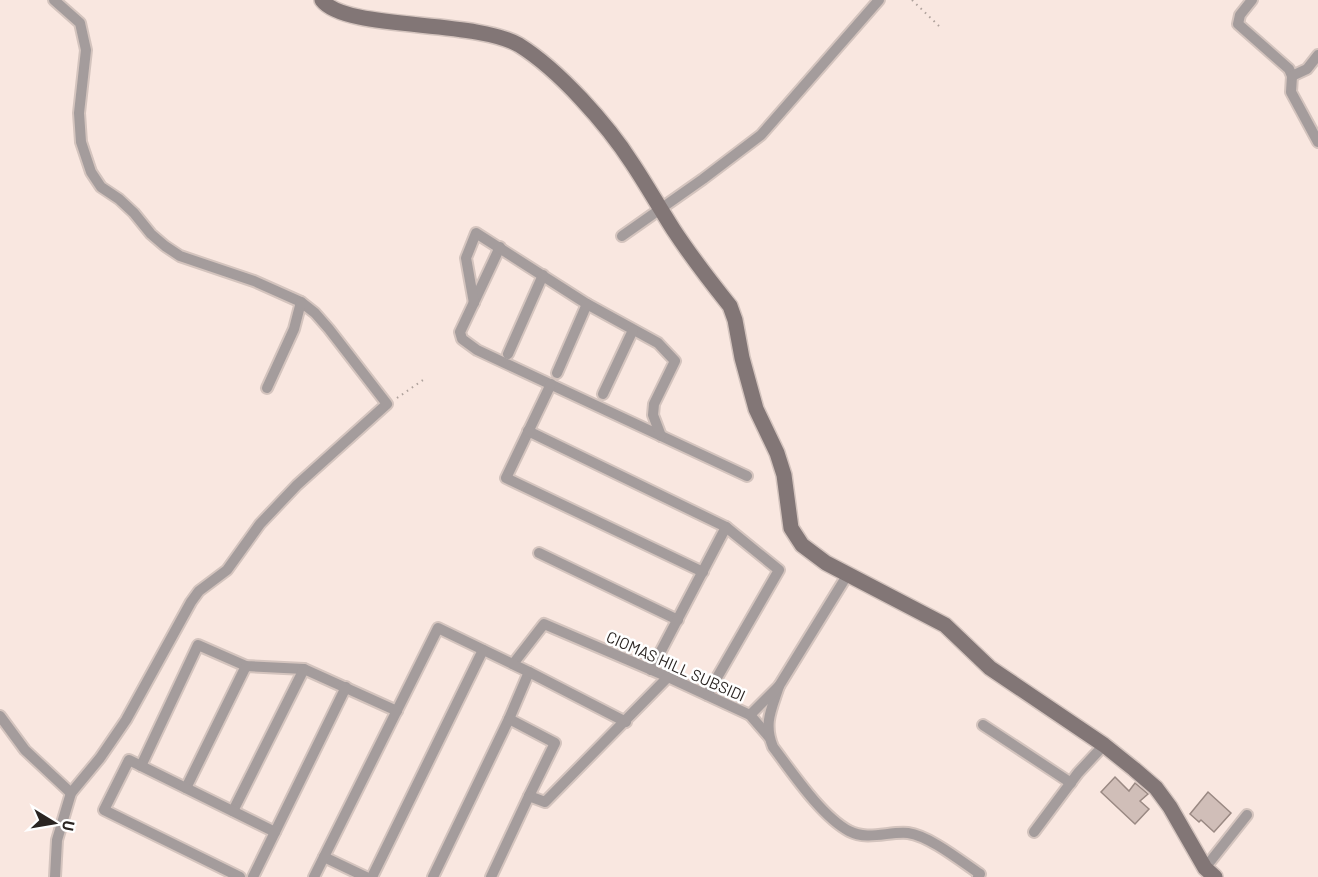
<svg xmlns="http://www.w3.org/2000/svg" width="1318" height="877" font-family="Barlow,sans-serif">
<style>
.building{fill:#d0beb8;stroke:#9a8983;stroke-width:1.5}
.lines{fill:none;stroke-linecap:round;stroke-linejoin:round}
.street-casing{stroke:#d4c4be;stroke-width:14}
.secondary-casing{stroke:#d4c4be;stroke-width:18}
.path{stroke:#aea19b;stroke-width:2;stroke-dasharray:1.5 4.5;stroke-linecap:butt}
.street{stroke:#a49c9c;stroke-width:10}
.secondary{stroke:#827676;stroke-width:15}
.labels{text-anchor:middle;stroke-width:5;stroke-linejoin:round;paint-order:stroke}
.street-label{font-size:16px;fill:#2a2421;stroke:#fff}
</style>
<rect width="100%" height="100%" fill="#f9e7e0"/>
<g class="building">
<polygon points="1115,777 1129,791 1135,783 1148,794 1140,801 1149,809 1135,824 1101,792"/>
<polygon points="1208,792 1231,813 1214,832 1201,820 1199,822 1190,814"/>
</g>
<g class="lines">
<defs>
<g id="street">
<polyline points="54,0 80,23 86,50 79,113 81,142 91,172 101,187 119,199 134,213 151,234 165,246 180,256 254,281 301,302 315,313 329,329 387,404 297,485 260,524 227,570 199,591 191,602 126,720 100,758 71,793 57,840 55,877"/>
<polyline points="1252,0 1240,15 1238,24 1289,69 1292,76 1291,92 1318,142"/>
<polyline points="1292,76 1307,69 1318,55"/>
<polyline points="622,236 703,179 761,135 879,0"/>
<polyline points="500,247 460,332 462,339 477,350 747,476"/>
<polyline points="474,303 466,258 476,233 587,304 658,343 675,361 654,404 653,415 661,436"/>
<polyline points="508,354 543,275"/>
<polyline points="557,373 587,304"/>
<polyline points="551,384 506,478 703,572"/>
<polyline points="267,388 294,329 301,302"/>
<polyline points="603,394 633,330"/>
<polyline points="528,431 726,527 779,570 707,695"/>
<polyline points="539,553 678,620"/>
<polyline points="513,664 544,624 668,677 750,715 769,737"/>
<polyline points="651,670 726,527"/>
<path d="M779 686C772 708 763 723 773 747 792 772 821 816 849 831 868 841 889 831 908 833 930 836 962 862 980 874L978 877"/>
<polyline points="750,715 779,686 848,574"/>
<polyline points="0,716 25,750 71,793"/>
<polyline points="509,719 529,672"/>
<polyline points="983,725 1071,783"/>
<polyline points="141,766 198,645 246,666 304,669 397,711"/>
<polyline points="186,788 246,666"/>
<polyline points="233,811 304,669"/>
<polyline points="1034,832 1078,773 1104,745"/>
<polyline points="324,857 366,877"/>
<polyline points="1205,868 1247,815"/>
<polyline points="240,877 104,810 129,760 275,832"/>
<polyline points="253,877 346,687"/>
<polyline points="314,877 438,628 529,672 626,722"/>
<polyline points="372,877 483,650"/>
<polyline points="433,877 509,719 555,743 529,796 545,802 668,677"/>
<polyline points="491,877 529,796"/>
</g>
<path id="secondary" d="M322 0C345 31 475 19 519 45 559 70 607 124 632 163 646 184 659 207 673 229 690 255 710 281 730 306L735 320 742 358 756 409 777 453 784 475 791 528 802 545 826 563 945 625 990 668 1104 745 1134 769 1156 788 1170 807 1205 868 1215 877"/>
</defs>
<use href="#street" class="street-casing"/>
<use href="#secondary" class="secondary-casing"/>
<g class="path">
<polyline points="912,0 939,26"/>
<polyline points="397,398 423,380"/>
</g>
<use href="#street" class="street"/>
<use href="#secondary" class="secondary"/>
</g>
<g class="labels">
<g class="street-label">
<text transform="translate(676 666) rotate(24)" y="6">CIOMAS HILL SUBSIDI</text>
</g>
</g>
<g transform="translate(54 823) rotate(101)" stroke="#ffffff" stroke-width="4.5" paint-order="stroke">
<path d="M0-4.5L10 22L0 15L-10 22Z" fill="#2a2421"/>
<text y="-9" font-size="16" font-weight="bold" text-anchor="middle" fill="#2a2421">U</text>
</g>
</svg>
